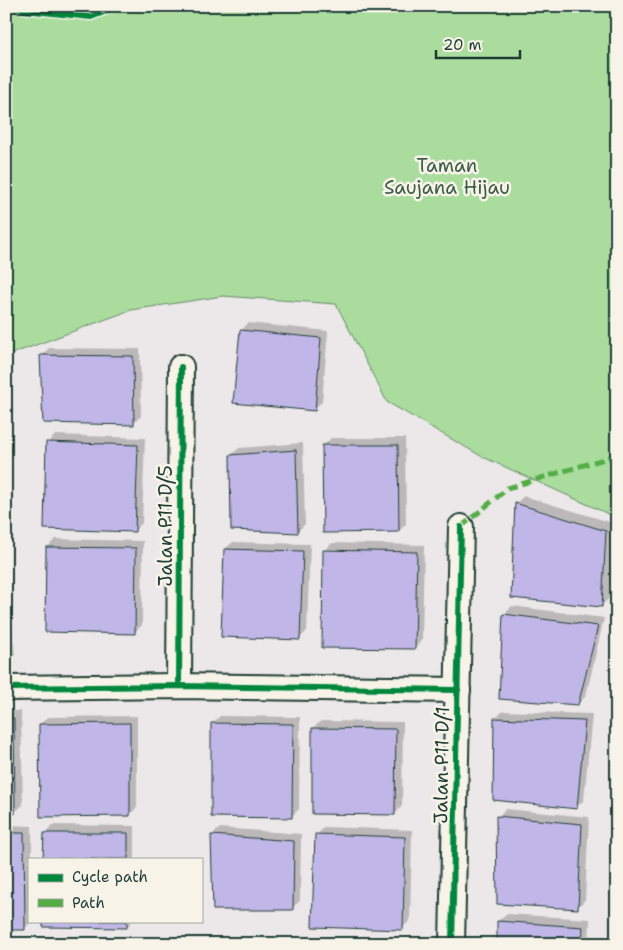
<svg xmlns="http://www.w3.org/2000/svg" width="623" height="950" font-family="'Shantell Sans',sans-serif">
<style>
.green{fill:#a9dc9d;stroke:#648c68}
.shadow{fill:#0003}
.building{fill:#c1b6e8;stroke:#1f3d34}
.lines{fill:none;stroke-linecap:round;stroke-linejoin:round}
.street-casing{stroke:#1f3d34;stroke-width:28}
.street{stroke:#f7f3e8;stroke-width:24}
.quiet{stroke:#52ad45;stroke-width:5;stroke-dasharray:10 5;stroke-linecap:butt}
.cycleway-casing{stroke:#f7f3e8;stroke-width:9}
.cycleway{stroke:#00873e;stroke-width:6}
.labels{text-anchor:middle;stroke-width:5;stroke-linejoin:round;paint-order:stroke}
.park-label{font-size:19px;fill:#3b5d49;stroke:#f7f3e8}
.street-label{font-size:19px;fill:#1f3d34;stroke:#f7f3e8}
</style>
<rect width="100%" height="100%" fill="#ece7e8"/>
<filter id="ink" filterUnits="userSpaceOnUse"><feTurbulence type="fractalNoise" baseFrequency=".02" numOctaves="2"/><feDisplacementMap in="SourceGraphic" scale="10" xChannelSelector="R" yChannelSelector="G"/><feConvolveMatrix kernelMatrix="1 2 1 2 8 2 1 2 1" color-interpolation-filters="sRGB"/></filter>
<g filter="url(#ink)">
<g class="green">
<polygon points="6,6 617,6 617,518 481,456 387,402 336,304 223,296 131,310 6,356"/>
<polygon points="6,573 14,656 6,655"/>
</g>
<g class="shadow">
<polygon points="248,323 328,331 322,402 314,409 241,331"/>
<polygon points="49,348 140,349 141,416 133,424 41,356"/>
<polygon points="55,435 145,438 142,523 134,531 48,443"/>
<polygon points="331,438 405,438 406,524 399,531 323,446"/>
<polygon points="303,443 305,524 298,531 231,455 239,448"/>
<polygon points="524,496 613,523 609,598 601,606 513,596 516,503"/>
<polygon points="55,539 143,541 142,625 134,633 48,547"/>
<polygon points="233,542 310,544 307,631 300,638 225,549"/>
<polygon points="332,543 424,545 422,640 415,648 324,551"/>
<polygon points="512,606 604,618 586,696 578,704 500,698 505,614"/>
<polygon points="6,711 21,711 23,805 15,812 6,812"/>
<polygon points="503,711 592,714 584,800 576,807 496,718"/>
<polygon points="137,716 137,807 130,815 40,724 48,717"/>
<polygon points="220,716 300,717 299,809 292,816 212,724"/>
<polygon points="321,721 403,722 402,806 395,814 313,728"/>
<polygon points="505,809 589,817 585,900 578,907 498,817"/>
<polygon points="6,825 32,826 32,859 29,859 29,921 32,921 24,929 6,929"/>
<polygon points="52,825 135,826 135,859 45,859 45,833"/>
<polygon points="324,827 412,830 410,921 402,928 317,835"/>
<polygon points="220,828 301,834 300,901 292,908 212,835"/>
<polygon points="506,914 590,919 589,944 498,944 498,921"/>
<polygon points="44,921 132,921 127,927"/>
</g>
<g class="building">
<polygon points="240,330 321,338 315,411 233,403"/>
<polygon points="40,355 133,356 134,425 43,423"/>
<polygon points="46,442 138,445 135,532 44,529"/>
<polygon points="322,445 398,445 399,532 323,533"/>
<polygon points="296,450 298,533 231,530 230,455"/>
<polygon points="515,503 606,531 602,607 511,598"/>
<polygon points="46,547 136,548 135,634 45,632"/>
<polygon points="224,549 303,551 300,640 221,637"/>
<polygon points="323,550 417,552 415,649 322,648"/>
<polygon points="503,614 598,626 578,705 499,699"/>
<polygon points="6,718 14,718 15,814 6,814"/>
<polygon points="494,718 585,721 577,809 493,800"/>
<polygon points="130,723 130,816 40,817 39,724"/>
<polygon points="211,723 293,724 292,818 211,817"/>
<polygon points="312,728 396,729 395,815 312,814"/>
<polygon points="496,816 582,824 578,909 497,904"/>
<polygon points="6,833 24,833 25,930 6,930"/>
<polygon points="44,833 128,833 128,859 43,859"/>
<polygon points="315,834 405,837 403,930 312,927"/>
<polygon points="211,835 294,841 293,910 213,910"/>
<polygon points="43,921 127,921 127,928 43,927"/>
<polygon points="497,921 583,927 582,944 497,944"/>
</g>
<g class="lines">
<defs>
<g id="street">
<polyline points="179,686 181,367"/>
<polyline points="6,688 179,686 458,690"/>
<polyline points="452,944 461,527"/>
</g>
</defs>
<use href="#street" class="street-casing"/>
<use href="#street" class="street"/>
<polyline class="quiet" points="461,527 508,488 617,455"/>
<defs>
<g id="cycleway">
<polyline points="17,6 24,10 91,17 119,6"/>
<polyline points="179,686 181,367"/>
<polyline points="6,688 179,686 458,690"/>
<polyline points="452,944 461,527"/>
</g>
</defs>
<use href="#cycleway" class="cycleway-casing"/>
<use href="#cycleway" class="cycleway"/>
</g>
</g>
<g class="labels">
<g class="park-label">
<text x="447" y="172">Taman<tspan x="447" dy="22">Saujana Hijau</tspan></text>
</g>
<g class="street-label">
<text transform="translate(165 526) rotate(-90)" y="7">Jalan P11 D/5</text>
<text transform="translate(441 765) rotate(-89)" y="7">Jalan P11 D/1</text>
</g>
</g>
<rect width="623" height="950" fill="none" stroke="#f7f3e8" stroke-width="25"/>
<rect x="12" y="12" width="598" height="925" fill="none" stroke="#1f3d34" stroke-width="2" filter="url(#ink)"/>
<rect x="28" y="858" width="175" height="65" fill="#f7f3e8" stroke="#a1aaa0"/>
<rect x="38" y="874" width="25" height="8" fill="#00873e" stroke="#a1aaa0"/>
<text x="72" y="882" font-size="15" fill="#1f3d34">Cycle path</text>
<rect x="38" y="899" width="25" height="8" fill="#52ad45" stroke="#a1aaa0"/>
<text x="72" y="908" font-size="15" fill="#1f3d34">Path</text>
<path d="M436 50v8h84v-8" fill="none" stroke="#1f3d34" stroke-width="2.5"/>
<text x="443" y="50" font-size="15" fill="#1f3d34" stroke="#f7f3e8" stroke-width="4" paint-order="stroke">20 m</text>
</svg>
